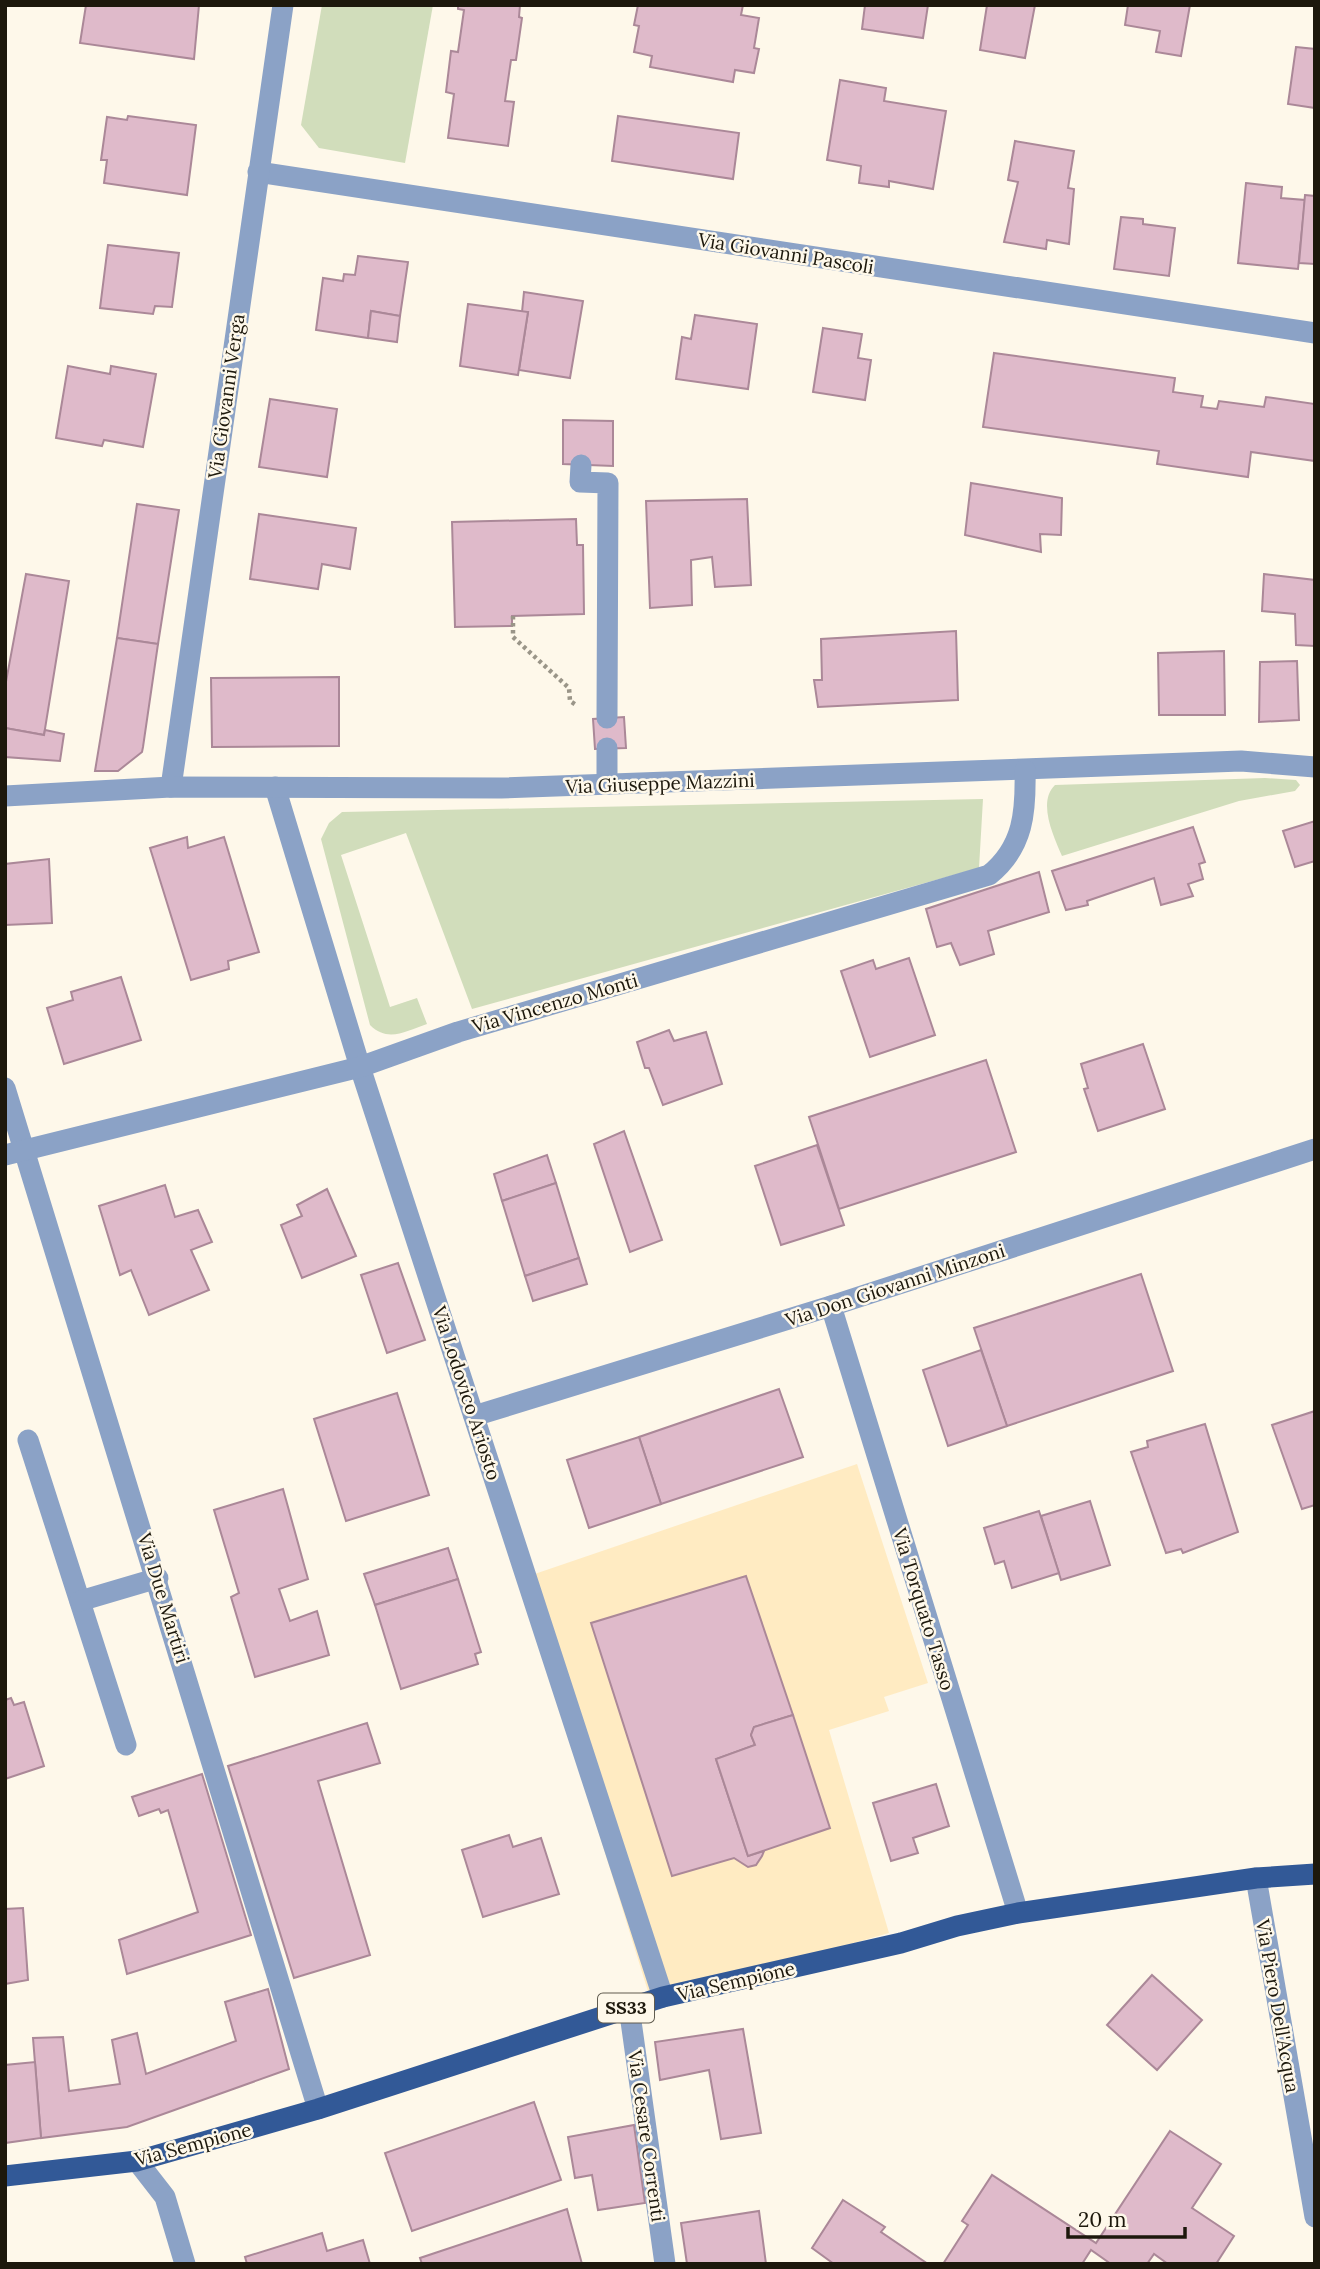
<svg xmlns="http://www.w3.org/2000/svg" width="1320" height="2269" font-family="Lora,serif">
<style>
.built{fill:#ffebc2}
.green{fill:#d1ddbb}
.building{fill:#dfbaca;stroke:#ab8898;stroke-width:2}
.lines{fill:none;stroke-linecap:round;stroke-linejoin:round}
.path{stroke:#9a9588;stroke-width:4.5;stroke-dasharray:3.5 3.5;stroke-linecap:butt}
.minor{stroke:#8ba2c6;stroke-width:21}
.major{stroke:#325997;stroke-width:21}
.labels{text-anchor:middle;stroke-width:5;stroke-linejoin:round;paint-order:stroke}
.shield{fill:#fef8ea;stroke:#605b4f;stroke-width:2}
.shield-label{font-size:18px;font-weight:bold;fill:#1d180c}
.street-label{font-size:19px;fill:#1d180c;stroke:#fef8ea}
</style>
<rect width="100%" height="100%" fill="#fef8ea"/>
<polygon class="built" points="857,1464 928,1683 884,1697 889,1711 829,1730 889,1933 651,2001 520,1579"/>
<g class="green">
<polygon points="322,5 433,5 405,163 319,148 301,125"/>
<path d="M1265 778 1296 780 1300 785 1295 791 1239 801 1062 856C1054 837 1037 802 1055 785Z"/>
<path d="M983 799 979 868 472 1009 406 833 341 855 390 1007 417 998 427 1024C406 1031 388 1043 370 1025L321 839 329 823 342 812Z"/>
</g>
<g class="building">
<polygon points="86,5 199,5 194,59 80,43"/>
<polygon points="458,5 520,5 519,17 522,18 516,60 511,60 505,101 514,102 508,146 448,138 454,94 446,92 451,51 458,52 464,10 458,9"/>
<polygon points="638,5 743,5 741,15 759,18 754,48 759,49 754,73 735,70 733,82 650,67 652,56 634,52 639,26 634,25"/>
<polygon points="865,5 928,5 923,38 862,29"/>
<polygon points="987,5 1035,5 1025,58 980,50"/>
<polygon points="1128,5 1190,5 1181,56 1156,52 1160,31 1125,25"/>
<polygon points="1296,47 1315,49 1315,108 1288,104"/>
<polygon points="840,80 886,88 884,101 946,111 933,189 889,181 889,187 859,183 861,166 827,160"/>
<polygon points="128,116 196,125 187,195 104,183 107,160 101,160 107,117 127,120"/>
<polygon points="618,116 739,133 733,179 612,161"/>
<polygon points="1015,141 1074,151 1068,188 1074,189 1069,244 1047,240 1046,249 1004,242 1018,182 1008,180"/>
<polygon points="1246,183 1282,187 1281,198 1305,200 1298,269 1238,263"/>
<polygon points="1305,195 1315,196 1315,264 1299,263"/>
<polygon points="1121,217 1143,219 1143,224 1175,228 1169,276 1114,269"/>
<polygon points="108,245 179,253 172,307 155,306 153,314 100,308"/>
<polygon points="358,256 408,262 400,316 371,311 368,338 316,330 323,278 343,281 344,274 355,275"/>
<polygon points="524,292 583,301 570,378 519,370 528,312 522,312"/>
<polygon points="468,304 528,312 518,375 460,366"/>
<polygon points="371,311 400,316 397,342 368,338"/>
<polygon points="695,315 757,324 748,389 676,379 682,337 691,339"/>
<polygon points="823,328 862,334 858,358 871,360 865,400 813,392"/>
<polygon points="994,353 1175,378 1173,392 1203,396 1201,407 1217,409 1219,401 1264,407 1266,397 1315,404 1315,461 1251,452 1248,477 1157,464 1159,451 983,427"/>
<polygon points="68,366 110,374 111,366 156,374 143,447 104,440 102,446 56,438"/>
<polygon points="270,399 337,409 327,477 259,467"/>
<polygon points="563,420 613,421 613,466 563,464"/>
<polygon points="971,483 1062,498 1061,535 1040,534 1041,552 965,535"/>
<polygon points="747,499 751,585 715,587 712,557 691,560 692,605 650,608 646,501"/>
<polygon points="137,504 179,510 158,644 117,638"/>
<polygon points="259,514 356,528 350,569 322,564 318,589 250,579"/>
<polygon points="576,519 577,545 583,545 584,614 512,616 512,626 455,627 452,522"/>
<polygon points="26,574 69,581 44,735 5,728 5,687"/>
<polygon points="1264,574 1315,580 1315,646 1296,645 1295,614 1262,611"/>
<polygon points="956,631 958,700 818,707 814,680 822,680 821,639"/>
<polygon points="117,638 158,644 143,747 142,752 118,771 95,771"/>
<polygon points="1224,651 1225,715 1159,715 1158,653"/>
<polygon points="1297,661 1299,720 1259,722 1260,662"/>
<polygon points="339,677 339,746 212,747 211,678"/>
<polygon points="624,717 626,748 595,749 593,719"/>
<polygon points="5,728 44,735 45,730 64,734 60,761 5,757"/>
<polygon points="1315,821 1315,861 1295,867 1283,831"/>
<polygon points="1193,827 1205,862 1199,864 1203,879 1188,884 1193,896 1161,905 1154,878 1087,901 1088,905 1066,910 1052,871"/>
<polygon points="187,837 188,848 224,837 259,952 228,961 229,969 191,980 150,848"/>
<polygon points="49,859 52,923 5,925 5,864"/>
<polygon points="1039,872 1049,912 988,931 994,954 960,965 951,943 937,947 926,909"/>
<polygon points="909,958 935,1035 870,1057 841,971 873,960 876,969"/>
<polygon points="121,977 141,1040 64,1064 47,1008 73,1000 71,992"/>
<polygon points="669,1030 674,1041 706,1032 722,1084 663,1105 649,1068 645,1068 637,1042"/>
<polygon points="1143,1044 1165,1109 1098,1131 1084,1089 1088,1088 1081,1064"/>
<polygon points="986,1060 1016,1152 839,1209 809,1117"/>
<polygon points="624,1131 662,1240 630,1252 594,1144"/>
<polygon points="817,1145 844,1225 781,1245 755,1166"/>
<polygon points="547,1155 556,1183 502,1201 494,1174"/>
<polygon points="556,1183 579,1258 525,1276 502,1201"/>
<polygon points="165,1185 175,1217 198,1210 212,1242 191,1250 209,1290 149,1315 131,1270 120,1275 99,1206"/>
<polygon points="327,1189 356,1256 302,1278 281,1225 302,1216 297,1205"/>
<polygon points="579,1258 587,1284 533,1301 525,1276"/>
<polygon points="398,1263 425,1340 387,1353 361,1275"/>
<polygon points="1141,1274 1173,1371 1007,1426 974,1328"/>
<polygon points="981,1350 1007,1426 948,1446 923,1370"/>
<polygon points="779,1389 803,1457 661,1504 639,1437"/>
<polygon points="397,1393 429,1495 346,1521 314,1419"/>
<polygon points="1315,1411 1315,1505 1302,1509 1272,1425"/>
<polygon points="1205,1424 1238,1532 1183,1553 1181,1549 1166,1553 1131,1452 1148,1447 1147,1441"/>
<polygon points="639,1437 661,1504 589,1528 567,1460"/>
<polygon points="283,1489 308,1579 279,1589 290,1621 317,1611 329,1655 255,1677 231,1597 239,1593 214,1510"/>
<polygon points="1090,1501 1110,1565 1061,1580 1041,1516"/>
<polygon points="1039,1511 1059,1573 1012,1588 1004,1561 995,1564 984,1528"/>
<polygon points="448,1548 458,1579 375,1605 364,1574"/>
<polygon points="746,1576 793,1715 754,1727 751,1735 755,1745 716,1759 748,1856 764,1851 762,1856 756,1865 748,1867 734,1858 672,1876 591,1623"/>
<polygon points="458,1579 481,1652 475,1654 478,1664 401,1689 375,1605"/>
<polygon points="11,1698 14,1705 24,1702 44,1766 5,1779 5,1700"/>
<polygon points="793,1715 830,1828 748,1856 716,1759 755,1745 751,1735 754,1727"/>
<polygon points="367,1723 380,1763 318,1781 370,1955 294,1978 228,1766"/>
<polygon points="202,1774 251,1935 127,1974 119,1940 198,1912 168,1810 161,1813 159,1809 139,1816 132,1797"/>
<polygon points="936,1784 949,1826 913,1838 918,1853 891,1861 873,1803"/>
<polygon points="509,1835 513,1847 541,1838 559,1894 483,1917 462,1850"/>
<polygon points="23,1908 28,1980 5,1984 5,1909"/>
<polygon points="1152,1975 1202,2020 1157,2070 1107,2025"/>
<polygon points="268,1989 289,2069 127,2127 41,2138 33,2038 63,2037 69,2091 120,2084 112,2040 137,2033 146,2074 236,2041 225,2002"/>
<polygon points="743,2029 761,2133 721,2139 709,2070 660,2080 655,2042"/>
<polygon points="35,2062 41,2138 5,2143 5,2065"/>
<polygon points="534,2102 561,2180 412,2231 385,2153"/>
<polygon points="634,2125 645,2203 598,2210 592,2175 575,2178 568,2137"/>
<polygon points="1170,2131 1221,2164 1192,2208 1234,2236 1216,2264 1168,2264 1154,2254 1147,2264 1111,2264 1091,2250 1082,2264 943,2264 968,2225 962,2221 992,2175 1096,2243"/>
<polygon points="843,2200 885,2227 881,2232 928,2264 834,2264 812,2248"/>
<polygon points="567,2209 582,2264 422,2264 420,2258"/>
<polygon points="759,2211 766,2264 687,2264 681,2223"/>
<polygon points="322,2233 327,2251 363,2240 370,2264 247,2264 245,2257"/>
</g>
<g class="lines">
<polyline class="path" points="513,616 513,637 569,688 570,701 576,705"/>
<g class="minor">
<polyline points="258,172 1315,333"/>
<polyline points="581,465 580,482 608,483 607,718"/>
<polyline points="607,748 607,784"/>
<polyline points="171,787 283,5"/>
<polyline points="275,787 360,1067 663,1997"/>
<polyline points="5,796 171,787 501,788 1241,761 1315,767"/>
<polyline points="5,1088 318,2109"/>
<path d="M5 1155 360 1067 458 1032 989 875C1024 847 1026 811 1025 770"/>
<polyline points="831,1306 1018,1913"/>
<polyline points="474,1416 831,1306 1315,1149"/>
<polyline points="28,1440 126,1745"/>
<polyline points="80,1601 158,1578"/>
<polyline points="1256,1878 1315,2217"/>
<polyline points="629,2007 665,2264"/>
<polyline points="137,2161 165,2197 185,2264"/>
</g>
<polyline class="major" points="5,2176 137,2161 318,2109 663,1997 901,1943 957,1926 1018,1913 1256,1878 1315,1874"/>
</g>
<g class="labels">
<rect class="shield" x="598" y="1993.5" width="56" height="29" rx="5"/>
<g class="shield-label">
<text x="626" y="2014">SS33</text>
</g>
<g class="street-label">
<text transform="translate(786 253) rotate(9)" y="7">Via Giovanni Pascoli</text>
<text transform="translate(226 396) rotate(-82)" y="7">Via Giovanni Verga</text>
<text transform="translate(660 783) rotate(-2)" y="7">Via Giuseppe Mazzini</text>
<text transform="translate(555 1003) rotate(-16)" y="7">Via Vincenzo Monti</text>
<text transform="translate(895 1285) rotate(-18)" y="7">Via Don Giovanni Minzoni</text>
<text transform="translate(467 1393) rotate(72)" y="7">Via Lodovico Ariosto</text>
<text transform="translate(164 1598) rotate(73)" y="7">Via Due Martiri</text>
<text transform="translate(924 1609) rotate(73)" y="7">Via Torquato Tasso</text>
<text transform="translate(736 1981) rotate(-13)" y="7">Via Sempione</text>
<text transform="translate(1278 2006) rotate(80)" y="7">Via Piero Dell'Acqua</text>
<text transform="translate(647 2136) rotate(82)" y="7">Via Cesare Correnti</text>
<text transform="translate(193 2144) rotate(-15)" y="7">Via Sempione</text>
</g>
</g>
<rect width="1320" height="2269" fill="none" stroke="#1d180c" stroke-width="14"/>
<path d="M1068 2227v10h117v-10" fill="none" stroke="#1d180c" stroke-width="3.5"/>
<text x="1078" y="2227" font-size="21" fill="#1d180c" stroke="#fef8ea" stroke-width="5" paint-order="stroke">20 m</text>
</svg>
